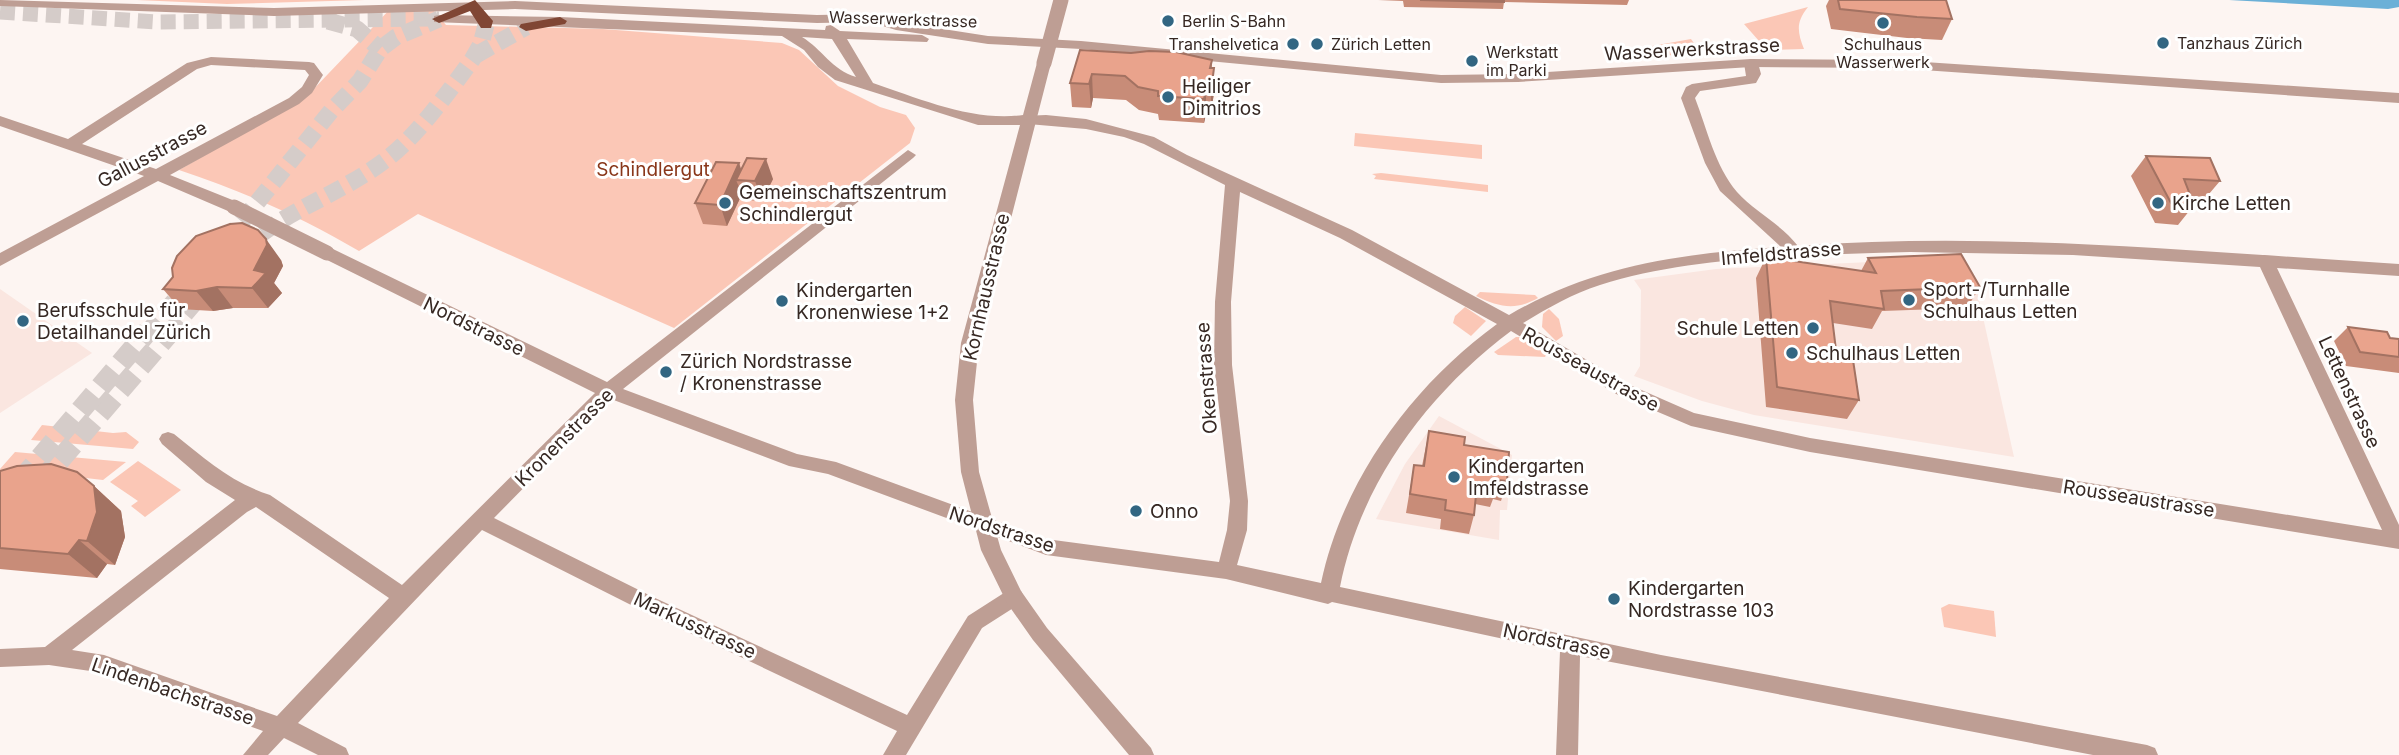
<svg xmlns="http://www.w3.org/2000/svg" width="2399" height="755" font-family="Inter,sans-serif">
<style>
.built{fill:#fae6e0}
.green{fill:#fbc7b6}
.water{fill:#6bb0d7}
.lines{fill:none;stroke-linecap:round;stroke-linejoin:round}
.tertiary-tunnel{stroke:#d5ccc9;stroke-width:15;stroke-dasharray:15 8;stroke-linecap:butt}
.trunk-tunnel-far1{stroke:#d5ccc9;stroke-width:17;stroke-dasharray:17 8;stroke-linecap:butt}
.trunk-tunnel{stroke:#d5ccc9;stroke-width:21;stroke-dasharray:21 10;stroke-linecap:butt}
.minor{fill:#be9e94;fill-rule:evenodd}
.tertiary{fill:#be9e94;fill-rule:evenodd}
.trunk{fill:#804634;fill-rule:evenodd}
.minor-bridge{stroke:#be9e94;stroke-width:15}
.tertiary-bridge{stroke:#be9e94;stroke-width:15}
.wall{fill:#c88c78}
.shaded-wall{fill:#a37262}
.building{fill:#e9a38c;stroke:#a37262;stroke-width:2}
.poi-dot{fill:#326682;stroke:#fff;stroke-width:2.5}
.labels{text-anchor:middle;stroke-width:6;stroke-linejoin:round;paint-order:stroke}
.far-street-label{font-size:16px;fill:#362823;stroke:#fff}
.far-poi-label{font-size:16px;fill:#362823;stroke:#fff;text-anchor:start}
.street-label{font-size:19px;fill:#362823;stroke:#fff}
.poi-label{font-size:19px;fill:#362823;stroke:#fff;text-anchor:start}
.park-label{font-size:19px;fill:#89371a;stroke:#fff}
</style>
<rect width="100%" height="100%" fill="#fdf5f2"/>
<g class="built">
<polygon points="1957,258 1977,290 2014,457 1754,415 1702,401 1634,376 1640,366 1641,290 1634,280 1716,269"/>
<polygon points="0,289 92,353 0,413"/>
<polygon points="1439,416 1512,455 1507,510 1500,510 1499,540 1376,519 1405,464"/>
</g>
<g class="green">
<polygon points="137,0 365,0 227,4"/>
<path d="M429 5 446 25 603 29 782 43 799 50 838 86 880 107 906 115 915 128 910 143 674 328 418 214 359 251C302 217 242 191 179 170L307 96 393 6Z"/>
<path d="M1808 7C1796 22 1797 31 1804 49L1767 50 1744 24Z"/>
<polygon points="1691,39 1701,53 1660,56 1652,46"/>
<polygon points="1355,133 1482,145 1482,159 1354,146"/>
<polygon points="1381,173 1488,185 1488,192 1374,179 1376,176 1372,174"/>
<path d="M1480 292 1535 295 1538 298C1515 311 1499 307 1476 296Z"/>
<polygon points="1465,307 1486,321 1471,336 1453,323 1455,316"/>
<polygon points="1549,309 1559,319 1563,336 1556,341 1542,327 1543,314"/>
<polygon points="1516,337 1523,337 1548,351 1545,357 1498,355 1494,352"/>
<polygon points="42,425 113,433 126,432 139,442 133,449 31,440"/>
<polygon points="15,452 126,462 103,480 77,477 0,495 0,469"/>
<polygon points="138,461 181,490 145,517 131,506 138,501 110,482"/>
<polygon points="1949,604 1994,611 1996,637 1944,627 1941,608"/>
</g>
<polygon class="water" points="2229,0 2399,0 2399,7 2388,9"/>
<g class="lines">
<polyline class="tertiary-tunnel" points="0,12 158,22 439,19"/>
<g class="trunk-tunnel-far1">
<polyline points="328,21 357,29 380,49"/>
<polyline points="476,55 526,27"/>
<polyline points="226,241 331,111 360,81 380,49 396,37 439,19"/>
<path d="M243 249C285 210 339 195 384 161 417 137 448 92 472 60L481 44 486 25"/>
<polyline points="147,333 190,282"/>
<polyline points="169,333 204,292"/>
</g>
<g class="trunk-tunnel">
<polyline points="39,484 171,331"/>
<polyline points="0,505 148,331"/>
</g>
<g class="minor">
<path d="M211 57 309 62 314 63 323 75 312 93 299 104 170 175 240 203 242 207 240 211H228L158 181 0 266V253L144 176 0 126V116L68 139 187 63ZM211 65 305 70 309 75 302 87 289 98 156 169 82 144 197 69Z"/>
<path d="M1751 59 1758 63 1761 74 1756 83 1700 91 1695 98C1707 129 1715 166 1737 192 1755 212 1781 224 1798 246 1998 231 2200 252 2399 264V276L2277 268 2399 525V549L1810 452 1691 426 1618 395 1511 331C1428 393 1360 484 1340 587L1661 655 2147 745 2155 748 2158 755H2093L1580 656 1578 755H1556L1560 651 1332 602 1328 604 1226 579 1046 555 828 474 789 466 611 399 494 518 653 597 907 715 968 616 1007 591 1014 588 1021 591 1024 597 1021 603 982 628 906 755H883L897 731 639 609 482 530 298 723 346 748 349 755H318L284 738 268 755H243L263 731 104 673 49 665 0 667V649L45 647 235 500 206 482 162 444 159 439 162 434 168 432 174 434C207 460 230 482 270 495L402 585 595 393 321 257 319 253 321 249H333L607 382 908 150 916 155 913 158 623 389 797 454 836 462 1046 539 1219 562 1227 530 1230 501 1214 365 1215 302 1225 185 1144 144 1124 137 1086 129 1028 124 1021 119 1023 116 1046 115 1086 119 1154 137 1187 155 1352 230 1509 315C1597 264 1681 254 1781 247L1720 191 1705 163 1681 98 1686 87 1692 84 1746 76 1744 63ZM1240 192 1340 238 1497 324C1413 385 1343 479 1321 583L1237 565 1247 530 1248 501 1232 365 1231 302ZM1910 252 2073 255 2260 267 2382 530 1810 438 1694 413 1630 385 1523 323C1548 308 1572 294 1600 285 1696 255 1810 255 1910 252ZM256 507 389 598 277 716 104 655 72 650 247 512Z"/>
</g>
<g class="tertiary">
<polygon points="0,0 274,8 515,1 817,15 870,14 898,22 988,36 1081,41 1441,75 1518,74 1751,59 1894,60 2399,93 2399,103 1894,68 1751,67 1518,82 1441,83 1081,49 988,44 896,30 869,22 817,23 515,9 274,16 0,6"/>
<path d="M439 15 560 17 825 30 826 26 831 25 840 31 922 35 929 39 927 42 847 39 873 83C920 99 974 122 1023 115L1037 63 1039 60H1049L1051 63 979 343 973 400 979 472 1001 550 1021 591 1047 628 1151 748 1154 755H1129L1033 640 1007 603 981 550 961 472 955 400 961 343 1020 125H978L835 80 818 67 804 50 782 36 434 22V16ZM802 37 832 39 856 77C832 70 822 49 802 37Z"/>
</g>
<g class="trunk">
<polygon points="475,0 493,21 491,28 481,28 470,11 439,23 432,19"/>
<polygon points="560,17 567,21 565,24 526,31 519,27 521,24"/>
</g>
<polyline class="minor-bridge" points="234,207 327,253"/>
<polyline class="tertiary-bridge" points="1044,63 1061,0"/>
</g>
<g class="wall">
<polygon points="1378,0 1629,0 1627,5 1504,2 1503,9 1404,7 1403,1"/>
<polygon points="1829,0 1946,0 1952,19 1942,40 1907,38 1831,29 1826,6"/>
<polygon points="1080,50 1212,60 1212,68 1214,68 1214,92 1211,115 1206,114 1204,123 1159,120 1158,114 1139,110 1126,100 1093,98 1091,108 1072,107 1070,83"/>
<polygon points="2146,156 2220,181 2203,201 2193,201 2194,205 2178,225 2155,223 2131,176"/>
<polygon points="741,169 773,179 762,201 744,200 742,194 727,226 703,224 695,203"/>
<polygon points="1766,257 1861,271 1868,258 1980,287 1967,308 1882,311 1872,329 1833,323 1837,358 1859,400 1847,419 1766,407 1756,278"/>
<polygon points="281,260 283,266 274,283 282,293 268,308 233,308 213,311 180,309 163,289"/>
<polygon points="2348,327 2390,338 2399,339 2399,373 2346,366 2334,341"/>
<polygon points="1429,431 1464,445 1507,481 1501,501 1493,499 1490,507 1475,504 1474,515 1469,534 1440,529 1441,519 1406,513 1414,465 1422,466"/>
<polygon points="0,471 94,486 121,511 125,537 115,565 107,564 97,578 0,569"/>
</g>
<g class="shaded-wall">
<polygon points="1214,68 1214,92 1211,115 1211,91"/>
<polygon points="1092,74 1093,98 1091,108 1089,84"/>
<polygon points="1206,91 1206,114 1204,123 1204,99"/>
<polygon points="766,159 773,179 762,201 755,181"/>
<polygon points="739,163 745,180 736,180 742,194 727,226 720,205"/>
<polygon points="266,239 281,260 283,266 274,283 282,293 268,308 252,288 254,270"/>
<polygon points="217,287 233,308 213,311 196,291"/>
<polygon points="94,486 121,511 125,537 115,565 87,541"/>
<polygon points="79,540 107,564 97,578 68,554"/>
</g>
<g class="building">
<polygon points="1420,0 1504,0 1504,2"/>
<polygon points="1838,0 1946,0 1952,19 1917,17 1840,9"/>
<polygon points="1080,50 1131,53 1149,51 1176,52 1212,60 1210,68 1214,68 1211,91 1206,91 1204,99 1158,96 1158,91 1138,87 1125,76 1092,74 1089,84 1070,83"/>
<polygon points="2146,156 2210,158 2220,181 2184,179 2194,205 2171,203"/>
<polygon points="747,158 766,159 755,181 736,180"/>
<polygon points="716,162 739,163 720,205 695,203"/>
<polygon points="242,223 258,230 266,239 267,245 254,270 266,273 252,288 217,287 196,291 163,289 173,277 172,268 177,256 196,236 230,224"/>
<polygon points="1961,254 1980,287 1881,291 1884,309 1830,301 1837,358 1853,360 1859,400 1777,387 1766,257 1876,273 1868,258"/>
<polygon points="2348,327 2387,332 2390,338 2399,339 2399,357 2360,352"/>
<polygon points="1429,431 1465,437 1464,445 1509,452 1507,481 1497,480 1496,488 1477,485 1474,515 1445,510 1446,500 1410,494 1414,465 1424,466"/>
<polygon points="51,464 77,472 94,486 97,512 87,541 79,540 68,554 0,548 0,471 17,466"/>
</g>
<g class="poi-dot">
<circle cx="1168" cy="21" r="7"/>
<circle cx="1883" cy="23" r="7"/>
<circle cx="2163" cy="43" r="7"/>
<circle cx="1293" cy="44" r="7"/>
<circle cx="1317" cy="44" r="7"/>
<circle cx="1472" cy="61" r="7"/>
<circle cx="1168" cy="97" r="7"/>
<circle cx="725" cy="203" r="7"/>
<circle cx="2158" cy="203" r="7"/>
<circle cx="1909" cy="300" r="7"/>
<circle cx="782" cy="301" r="7"/>
<circle cx="23" cy="321" r="7"/>
<circle cx="1813" cy="328" r="7"/>
<circle cx="1792" cy="353" r="7"/>
<circle cx="666" cy="372" r="7"/>
<circle cx="1454" cy="477" r="7"/>
<circle cx="1136" cy="511" r="7"/>
<circle cx="1614" cy="599" r="7"/>
</g>
<g class="labels">
<g class="far-street-label">
<text transform="translate(903 19) rotate(2)" y="6">Wasserwerkstrasse</text>
</g>
<g class="far-poi-label">
<text x="1182" y="27">Berlin S-Bahn</text>
<text x="2177" y="49">Tanzhaus Zürich</text>
<text x="1279" y="50" text-anchor="end">Transhelvetica</text>
<text x="1331" y="50">Zürich Letten</text>
<text x="1883" y="50" text-anchor="middle">Schulhaus<tspan x="1883" dy="18">Wasserwerk</tspan></text>
<text x="1486" y="58">Werkstatt<tspan x="1486" dy="18">im Parki</tspan></text>
</g>
<g class="street-label">
<text transform="translate(1692 49) rotate(-3)" y="7">Wasserwerkstrasse</text>
<text transform="translate(152 154) rotate(-28)" y="7">Gallusstrasse</text>
<text transform="translate(1781 253) rotate(-5)" y="7">Imfeldstrasse</text>
<text transform="translate(986 287) rotate(-77)" y="7">Kornhausstrasse</text>
<text transform="translate(474 326) rotate(26)" y="7">Nordstrasse</text>
<text transform="translate(1591 369) rotate(29)" y="7">Rousseaustrasse</text>
<text transform="translate(1206 378) rotate(-94)" y="7">Okenstrasse</text>
<text transform="translate(2350 392) rotate(65)" y="7">Lettenstrasse</text>
<text transform="translate(564 437) rotate(-45)" y="7">Kronenstrasse</text>
<text transform="translate(2139 498) rotate(9)" y="7">Rousseaustrasse</text>
<text transform="translate(1002 529) rotate(18)" y="7">Nordstrasse</text>
<text transform="translate(695 625) rotate(25)" y="7">Markusstrasse</text>
<text transform="translate(1557 641) rotate(12)" y="7">Nordstrasse</text>
<text transform="translate(173 691) rotate(19)" y="7">Lindenbachstrasse</text>
</g>
<g class="poi-label">
<text x="1182" y="93">Heiliger<tspan x="1182" dy="22">Dimitrios</tspan></text>
<text x="739" y="199">Gemeinschaftszentrum<tspan x="739" dy="22">Schindlergut</tspan></text>
<text x="2172" y="210">Kirche Letten</text>
<text x="1923" y="296">Sport-/Turnhalle<tspan x="1923" dy="22">Schulhaus Letten</tspan></text>
<text x="796" y="297">Kindergarten<tspan x="796" dy="22">Kronenwiese 1+2</tspan></text>
<text x="37" y="317">Berufsschule für<tspan x="37" dy="22">Detailhandel Zürich</tspan></text>
<text x="1799" y="335" text-anchor="end">Schule Letten</text>
<text x="1806" y="360">Schulhaus Letten</text>
<text x="680" y="368">Zürich Nordstrasse<tspan x="680" dy="22">/ Kronenstrasse</tspan></text>
<text x="1468" y="473">Kindergarten<tspan x="1468" dy="22">Imfeldstrasse</tspan></text>
<text x="1150" y="518">Onno</text>
<text x="1628" y="595">Kindergarten<tspan x="1628" dy="22">Nordstrasse 103</tspan></text>
</g>
<g class="park-label">
<text x="653" y="176">Schindlergut</text>
</g>
</g>
</svg>
